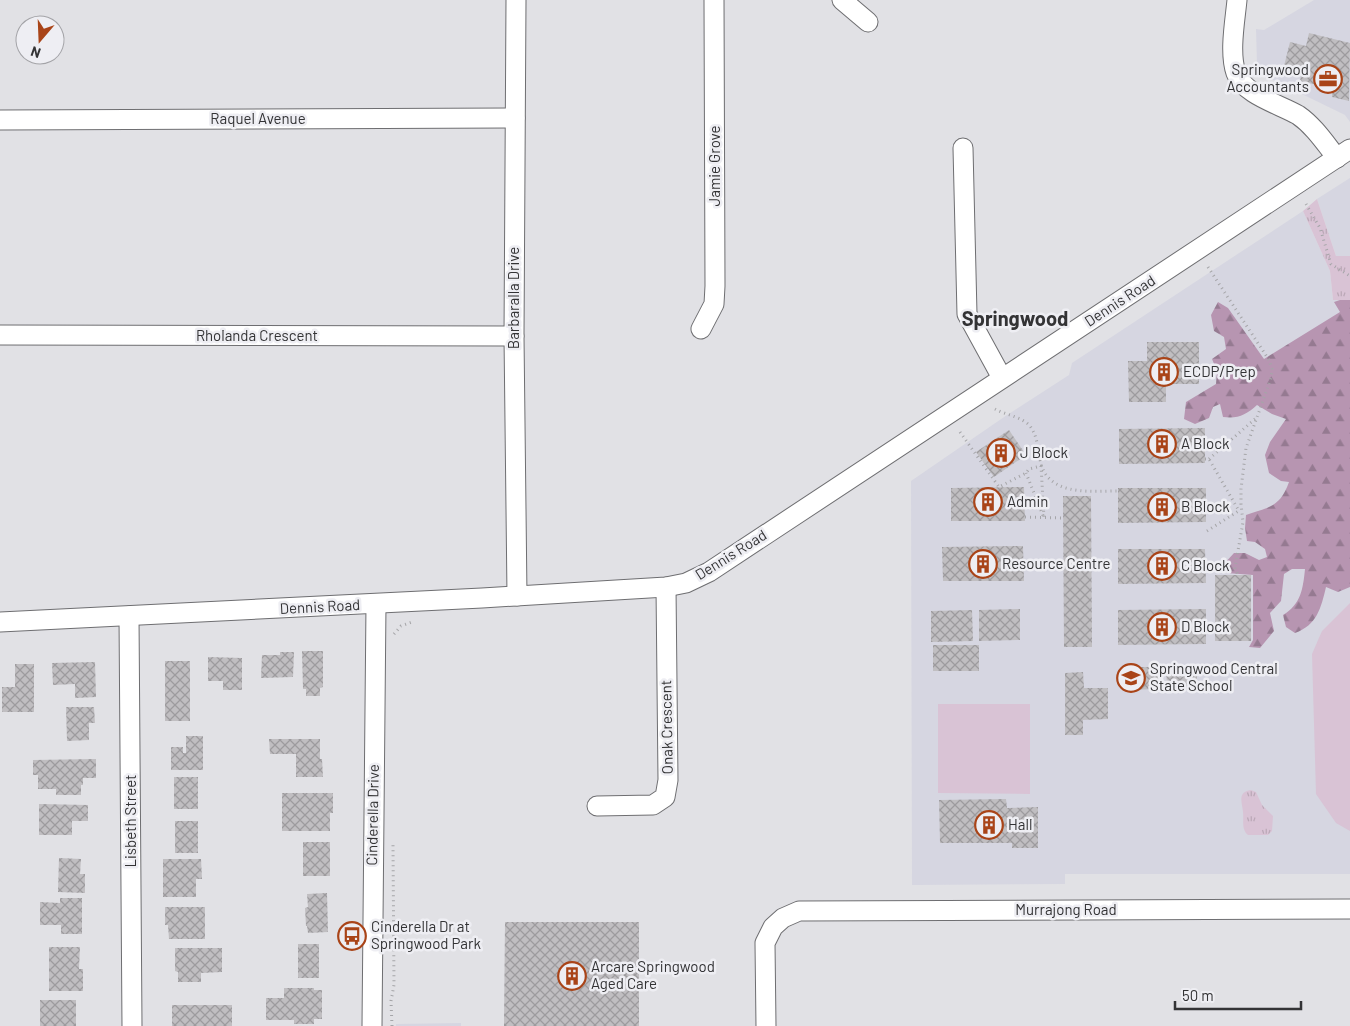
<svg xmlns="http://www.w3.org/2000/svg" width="1350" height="1026" font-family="Barlow,sans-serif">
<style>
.built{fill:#d6d6e1}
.forest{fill:url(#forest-firs)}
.park{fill:url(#park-tufts)}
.pitch{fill:#d9c3d5}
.building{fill:url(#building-cross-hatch)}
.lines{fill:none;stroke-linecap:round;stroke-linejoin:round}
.minor-casing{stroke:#6e6e71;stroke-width:21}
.path{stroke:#a5a5a8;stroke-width:3;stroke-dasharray:1 4;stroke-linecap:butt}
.minor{stroke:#fff;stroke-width:19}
.labels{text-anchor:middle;stroke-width:5;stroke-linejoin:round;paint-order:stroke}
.poi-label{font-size:15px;fill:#333335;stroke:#eeeef3;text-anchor:start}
.street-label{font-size:15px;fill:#333335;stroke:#eeeef3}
.district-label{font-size:20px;font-weight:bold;fill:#333335;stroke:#eeeef3}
</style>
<defs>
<pattern id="forest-firs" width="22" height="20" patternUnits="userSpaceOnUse" patternTransform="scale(1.25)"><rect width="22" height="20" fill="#b795b1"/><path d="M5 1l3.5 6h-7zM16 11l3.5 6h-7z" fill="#957a91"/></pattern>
<pattern id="park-tufts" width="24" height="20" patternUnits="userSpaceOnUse" patternTransform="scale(1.25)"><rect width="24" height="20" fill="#d9c3d5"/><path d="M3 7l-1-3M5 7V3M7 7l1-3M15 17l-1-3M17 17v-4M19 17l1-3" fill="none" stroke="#bba8b7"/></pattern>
<pattern id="building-cross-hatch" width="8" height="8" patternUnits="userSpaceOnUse" patternTransform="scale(1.25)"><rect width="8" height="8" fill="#c0bec1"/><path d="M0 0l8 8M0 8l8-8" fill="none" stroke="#9d9b9e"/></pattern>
</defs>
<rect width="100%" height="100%" fill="#e1e1e5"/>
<g class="built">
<polygon points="1314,0 1350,0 1350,122 1345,115 1265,76 1257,64 1256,29 1264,30"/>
<polygon points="1350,178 1350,256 1336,256 1317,199"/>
<polygon points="1303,211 1330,271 1333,300 1350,300 1350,874 1065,874 1065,884 912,885 911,481 1007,415 1069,375 1072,363"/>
<polygon points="461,1023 461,1026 396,1026 396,1024"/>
</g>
<path class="forest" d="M1340 300H1350V587L1338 592 1326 587C1321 608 1317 625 1295 633L1286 627 1283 615C1301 604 1303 589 1305 569H1292L1284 574 1281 601 1270 613 1274 631 1260 648 1249 647 1253 640V575L1226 573 1223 565 1234 553H1245L1259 560 1267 557 1265 549 1255 542 1247 541 1245 528 1246 515C1268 507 1280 508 1289 482L1281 481 1269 473 1265 455 1270 442 1286 419 1272 414 1257 405C1246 415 1238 419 1223 417L1220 404 1213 407 1209 418 1195 424 1184 419 1186 402 1216 384 1217 371 1212 359 1226 349 1224 337 1214 331 1211 315 1218 302 1228 308 1264 359 1340 312 1334 302Z"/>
<g class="park">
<polygon points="1317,199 1336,256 1350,256 1350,300 1333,300 1330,271 1303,211"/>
<path d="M1251 790 1256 792 1262 805 1273 816 1272 831 1268 835H1248C1241 829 1244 821 1243 812 1242 802 1237 792 1251 790Z"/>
</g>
<g class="pitch">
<polygon points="1350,603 1350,831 1336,823 1316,794 1312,654 1322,631"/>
<polygon points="938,704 1030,704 1030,794 938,793"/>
</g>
<g class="building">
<polygon points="1309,33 1350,43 1349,101 1332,97 1332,93 1316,89 1317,85 1300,81 1301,75 1283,70 1290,42 1306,46"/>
<polygon points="1147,342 1199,342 1199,384 1166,384 1166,402 1129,402 1128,361 1147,361"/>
<polygon points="1205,428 1205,463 1119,464 1119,429"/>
<polygon points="1009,430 1026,455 994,477 976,452"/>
<polygon points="1024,487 1025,521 951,521 951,488"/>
<polygon points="1118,488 1206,488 1206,522 1118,523"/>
<polygon points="1063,496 1091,496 1092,647 1064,647"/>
<polygon points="1023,546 1024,581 943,581 942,547"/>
<polygon points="1118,549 1205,549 1206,583 1118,584"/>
<rect x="1215" y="575" width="36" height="66"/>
<polygon points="1020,609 1020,640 979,641 979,610"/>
<polygon points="1206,609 1206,644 1118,645 1118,610"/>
<polygon points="972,610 973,641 931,642 931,611"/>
<rect x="933" y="645" width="46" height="26"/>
<polygon points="302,651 323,651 323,687 320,688 320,696 306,696 306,689 303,689"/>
<polygon points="280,652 294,652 293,677 261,678 262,655 280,655"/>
<polygon points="208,657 242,658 242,690 223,690 223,681 208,681"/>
<rect x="165" y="661" width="25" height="60"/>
<polygon points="95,662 96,697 75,698 75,684 53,685 52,663"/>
<polygon points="15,664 34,664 34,712 2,712 2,687 15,687"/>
<polygon points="1166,666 1197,666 1197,688 1167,689"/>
<polygon points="1128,667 1158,667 1159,689 1129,690"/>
<polygon points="1083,672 1084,688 1108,688 1108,719 1083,720 1083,735 1065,735 1065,673"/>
<polygon points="66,707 94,707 95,723 89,723 89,740 67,741"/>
<polygon points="186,736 203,736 203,770 171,770 171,747 183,747 183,753 186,753"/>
<polygon points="269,739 320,739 320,759 322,759 323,777 296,777 296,754 270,754"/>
<polygon points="96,759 96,778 83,778 83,785 81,785 81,795 56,795 56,789 38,789 38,775 33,775 33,760"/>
<rect x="174" y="777" width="24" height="32"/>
<polygon points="282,793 333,793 333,813 330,813 330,831 282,831"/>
<polygon points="1006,799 1007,808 1038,807 1038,848 1012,848 1012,843 940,843 939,800"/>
<polygon points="39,804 88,805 88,821 72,821 72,835 39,835"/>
<rect x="175" y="821" width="23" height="32"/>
<rect x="303" y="842" width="27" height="34"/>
<polygon points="59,858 81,859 80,874 85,874 85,893 58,892"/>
<polygon points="163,859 201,859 202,879 196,879 196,897 163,897"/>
<polygon points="327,893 328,932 308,933 307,926 306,926 305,908 308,907 307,894"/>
<polygon points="60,898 82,898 82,934 61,934 61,925 40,925 40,902 60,903"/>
<polygon points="165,907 205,907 205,939 169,939 168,925 165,925"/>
<polygon points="505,922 639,922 639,1026 504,1026"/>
<rect x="298" y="944" width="21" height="34"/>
<polygon points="49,947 80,947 79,969 83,969 83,991 49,991"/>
<polygon points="175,948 222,948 222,972 201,973 201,982 178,982 178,972 175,971"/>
<polygon points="284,988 314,988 314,990 322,990 322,1019 314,1019 314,1024 294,1024 294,1020 266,1020 266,998 284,998"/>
<rect x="40" y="1000" width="36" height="26"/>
<rect x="172" y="1005" width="60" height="21"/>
</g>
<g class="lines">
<defs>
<g id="minor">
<polyline points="516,0 514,336 517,596"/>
<polyline points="842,0 868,22"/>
<path d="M1237 0C1235 21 1229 53 1236 73 1244 95 1279 104 1298 115 1314 126 1325 143 1337 158"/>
<polyline points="0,120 515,118"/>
<polyline points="963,148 967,314 1002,378"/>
<polyline points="701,329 714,304 715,286 714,0"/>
<polyline points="0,335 514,336"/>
<polyline points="129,616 132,1026"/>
<polyline points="0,622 482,598 666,587 686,583 709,572 1350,149"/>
<polyline points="597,806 653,805 665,797 668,780 666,587"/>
<polyline points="372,1026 376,604"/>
<polyline points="766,1026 765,943 773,927 783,918 799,911 1350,909"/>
</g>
</defs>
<use href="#minor" class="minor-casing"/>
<g class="path">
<polyline points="1306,204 1320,228 1331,264 1350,276"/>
<polyline points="1208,267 1269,360 1272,369 1271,378 1246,448 1241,489 1241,504 1243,522 1235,568 1238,575"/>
<path d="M995 409C1006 415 1022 417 1030 426 1038 437 1037 447 1040 459 1046 497 1090 491 1118 491"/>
<polyline points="960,432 999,487 1026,473 1029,469 1041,466 1044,518 1026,473"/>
<polyline points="1205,459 1209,459 1239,511"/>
<polyline points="1209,459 1255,419"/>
<polyline points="1025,517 1063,518"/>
<polyline points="1207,531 1240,510"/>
<polyline points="394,634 401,626 412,622"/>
<polyline points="392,1026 391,1001 394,985 393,845"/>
</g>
<use href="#minor" class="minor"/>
</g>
<defs>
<symbol id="office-ring" viewBox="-11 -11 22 22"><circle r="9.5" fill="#eeeef3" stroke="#a94418" stroke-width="1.5"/><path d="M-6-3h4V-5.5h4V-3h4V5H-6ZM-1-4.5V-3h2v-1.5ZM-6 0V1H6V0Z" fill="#a94418"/></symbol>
<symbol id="building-ring" viewBox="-11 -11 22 22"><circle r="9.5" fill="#eeeef3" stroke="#a94418" stroke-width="1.5"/><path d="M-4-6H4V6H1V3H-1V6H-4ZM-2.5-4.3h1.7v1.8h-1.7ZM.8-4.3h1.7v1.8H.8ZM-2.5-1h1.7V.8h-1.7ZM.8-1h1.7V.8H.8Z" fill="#a94418"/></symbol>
<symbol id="school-ring" viewBox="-11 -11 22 22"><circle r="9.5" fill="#eeeef3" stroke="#a94418" stroke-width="1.5"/><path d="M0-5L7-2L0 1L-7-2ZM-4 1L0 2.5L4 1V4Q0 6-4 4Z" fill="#a94418"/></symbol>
<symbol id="bus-ring" viewBox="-11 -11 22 22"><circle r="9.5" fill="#eeeef3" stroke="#a94418" stroke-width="1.5"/><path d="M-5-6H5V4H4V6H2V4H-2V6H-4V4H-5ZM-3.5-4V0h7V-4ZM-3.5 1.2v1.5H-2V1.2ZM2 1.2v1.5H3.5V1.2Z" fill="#a94418"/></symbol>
</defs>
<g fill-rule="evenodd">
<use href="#office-ring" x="1312" y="63" width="32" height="32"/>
<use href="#building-ring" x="1148" y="356" width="32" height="32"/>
<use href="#building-ring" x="1146" y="428" width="32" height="32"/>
<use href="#building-ring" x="985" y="437" width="32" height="32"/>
<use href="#building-ring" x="972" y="486" width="32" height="32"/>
<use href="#building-ring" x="1146" y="491" width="32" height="32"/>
<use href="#building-ring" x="967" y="548" width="32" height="32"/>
<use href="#building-ring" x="1146" y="550" width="32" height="32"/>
<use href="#building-ring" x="1146" y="611" width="32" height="32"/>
<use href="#school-ring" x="1115" y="662" width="32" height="32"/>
<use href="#building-ring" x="973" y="809" width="32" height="32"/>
<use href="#bus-ring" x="336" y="920" width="32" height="32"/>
<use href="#building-ring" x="556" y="960" width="32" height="32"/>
</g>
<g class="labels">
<g class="poi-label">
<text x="1309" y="75" text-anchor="end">Springwood<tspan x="1309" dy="17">Accountants</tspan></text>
<text x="1183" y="377">ECDP/Prep</text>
<text x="1181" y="449">A Block</text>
<text x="1020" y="458">J Block</text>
<text x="1007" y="507">Admin</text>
<text x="1181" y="512">B Block</text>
<text x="1002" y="569">Resource Centre</text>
<text x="1181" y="571">C Block</text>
<text x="1181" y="632">D Block</text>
<text x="1150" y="674">Springwood Central<tspan x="1150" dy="17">State School</tspan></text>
<text x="1008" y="830">Hall</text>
<text x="371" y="932">Cinderella Dr at<tspan x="371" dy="17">Springwood Park</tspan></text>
<text x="591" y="972">Arcare Springwood<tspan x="591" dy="17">Aged Care</tspan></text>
</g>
<g class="street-label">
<text x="258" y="124">Raquel Avenue</text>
<text transform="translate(715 166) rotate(-90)" y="5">Jamie Grove</text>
<text transform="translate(514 298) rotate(-90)" y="5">Barbaralla Drive</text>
<text transform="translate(1120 301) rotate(-33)" y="5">Dennis Road</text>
<text x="257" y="341">Rholanda Crescent</text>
<text transform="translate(731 555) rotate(-32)" y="5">Dennis Road</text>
<text transform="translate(320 607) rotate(-3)" y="5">Dennis Road</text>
<text transform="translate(667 727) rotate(-91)" y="5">Onak Crescent</text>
<text transform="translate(373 815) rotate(-89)" y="5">Cinderella Drive</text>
<text transform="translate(131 821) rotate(-90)" y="5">Lisbeth Street</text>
<text x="1066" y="915">Murrajong Road</text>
</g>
<g class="district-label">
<text x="1015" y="326">Springwood</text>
</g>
</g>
<g transform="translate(40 40) rotate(199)"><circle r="24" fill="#eeeef3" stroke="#a3a3a7"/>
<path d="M0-4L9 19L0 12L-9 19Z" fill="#a94418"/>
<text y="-8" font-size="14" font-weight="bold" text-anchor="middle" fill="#333335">N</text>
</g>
<path d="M1175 1001v8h126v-8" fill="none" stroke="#333335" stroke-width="2.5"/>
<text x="1182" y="1001" font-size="15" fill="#333335" stroke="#eeeef3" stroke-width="4" paint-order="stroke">50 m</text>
</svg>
